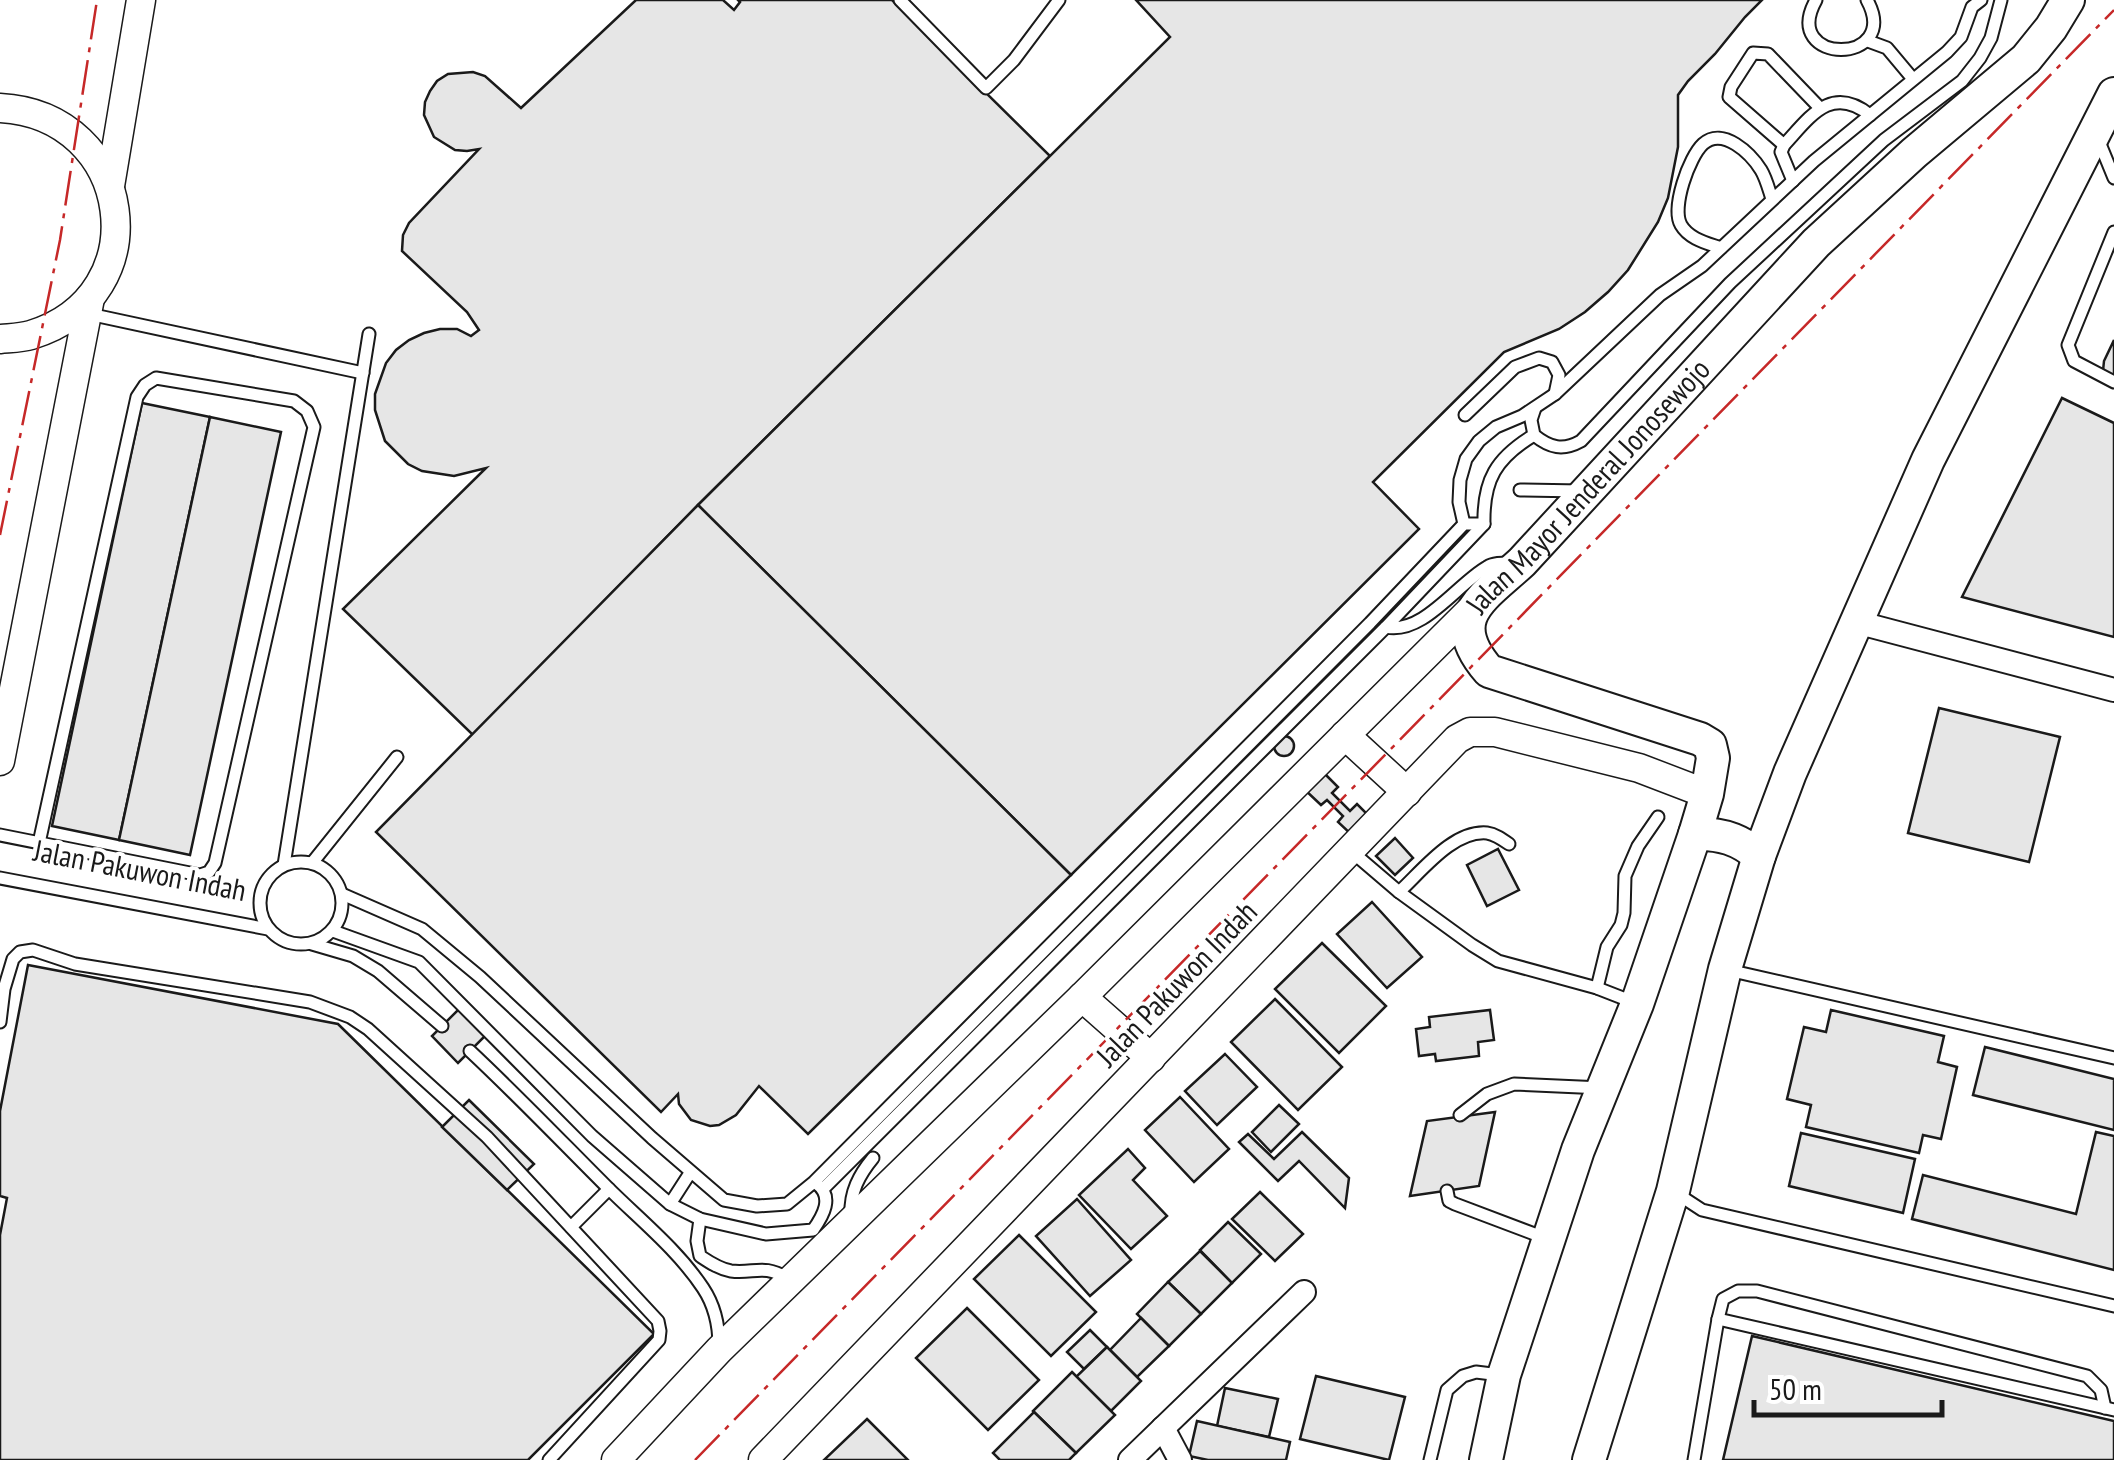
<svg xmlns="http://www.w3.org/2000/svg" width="2114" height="1460" font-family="'PT Sans Narrow',sans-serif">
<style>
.building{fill:#e6e6e6;stroke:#1a1a1a;stroke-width:2.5}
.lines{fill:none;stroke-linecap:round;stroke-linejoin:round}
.service-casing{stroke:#1a1a1a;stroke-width:15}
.minor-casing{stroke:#1a1a1a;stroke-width:26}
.tertiary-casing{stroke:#1a1a1a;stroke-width:31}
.secondary-casing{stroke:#1a1a1a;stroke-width:36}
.service{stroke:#fff;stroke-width:11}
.minor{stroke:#fff;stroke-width:22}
.tertiary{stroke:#fff;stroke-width:28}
.secondary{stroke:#fff;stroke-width:32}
.power{stroke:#c62828;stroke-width:2.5;stroke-dasharray:35 8 5 8;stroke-linecap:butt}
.labels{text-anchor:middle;stroke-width:8;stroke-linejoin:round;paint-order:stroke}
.street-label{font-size:30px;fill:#1a1a1a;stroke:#fff}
</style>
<rect width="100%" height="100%" fill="#fff"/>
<g class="building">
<polygon points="636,0 723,0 734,10 740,2 738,0 892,0 1050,156 698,505 473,735 343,609 486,468 454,476 422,471 408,464 385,441 375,410 375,394 386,363 396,350 409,340 424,333 440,329 457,329 471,336 479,330 467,312 402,251 403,235 409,223 479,149 467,151 455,150 434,137 424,115 425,102 430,91 437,81 448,74 473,72 485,76 521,108"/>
<polygon points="1136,0 1762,0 1745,17 1715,54 1688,81 1678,95 1678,147 1668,198 1658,222 1628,270 1608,292 1585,312 1559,329 1504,352 1373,482 1419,529 1071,875 698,505 1170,37"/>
<polygon points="2114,340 2114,378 2103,371 2104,361"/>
<polygon points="2062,398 2114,423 2114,637 1962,597"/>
<polygon points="142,403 210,417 119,840 52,826"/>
<polygon points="210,417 281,432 190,855 119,840"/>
<polygon points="698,505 1071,875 808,1134 759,1086 736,1115 719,1125 710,1126 691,1120 679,1104 678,1094 661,1112 376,832"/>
<polygon points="1939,708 2060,737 2029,862 1908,833"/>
<circle cx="1284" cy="746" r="10"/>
<polygon points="1322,771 1338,787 1332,793 1350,811 1357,804 1372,819 1354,837 1338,822 1343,816 1327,800 1321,805 1304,789"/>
<polygon points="1395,838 1413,858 1395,875 1376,856"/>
<polygon points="1498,849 1519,890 1487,906 1467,865"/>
<polygon points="1372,902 1422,957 1387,988 1337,934"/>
<polygon points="1322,943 1386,1006 1339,1053 1275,989"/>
<polygon points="28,965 338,1024 654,1334 528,1460 0,1460 0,1235 7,1198 0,1196 0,1111"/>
<polygon points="1275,999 1342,1067 1298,1110 1231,1042"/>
<polygon points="459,1009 485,1036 458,1063 432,1036"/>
<polygon points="1490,1010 1494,1040 1478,1042 1479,1056 1436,1061 1435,1054 1419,1056 1416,1029 1430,1027 1429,1017"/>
<polygon points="1831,1010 1944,1036 1938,1062 1957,1067 1941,1139 1923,1135 1919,1153 1806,1127 1811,1105 1787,1099 1804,1027 1826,1032"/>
<polygon points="1985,1047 2114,1079 2114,1130 1973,1095"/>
<polygon points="1225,1054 1257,1087 1217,1125 1185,1091"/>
<polygon points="1180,1097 1229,1149 1194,1182 1145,1130"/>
<polygon points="469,1100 534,1164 507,1190 442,1127"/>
<polygon points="1279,1105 1299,1124 1271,1152 1252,1132"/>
<polygon points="1495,1112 1479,1186 1410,1196 1427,1121"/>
<polygon points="1302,1132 1349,1178 1345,1208 1299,1161 1278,1181 1239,1142 1248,1134 1274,1159"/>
<polygon points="2096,1132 2114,1136 2114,1270 1912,1219 1923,1175 2076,1214"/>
<polygon points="1801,1133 1915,1159 1903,1213 1789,1186"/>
<polygon points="1128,1149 1145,1168 1133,1180 1167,1216 1131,1249 1079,1195"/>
<polygon points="1260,1192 1303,1234 1275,1261 1232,1219"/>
<polygon points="1077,1199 1131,1260 1090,1296 1036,1236"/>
<polygon points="1228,1222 1261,1254 1232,1283 1200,1250"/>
<polygon points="1019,1235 1096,1312 1051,1356 974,1279"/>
<polygon points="1200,1251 1232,1283 1201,1314 1168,1282"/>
<polygon points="1168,1282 1201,1314 1169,1346 1137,1314"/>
<polygon points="967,1308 1039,1380 988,1430 916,1358"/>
<polygon points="1141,1318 1169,1346 1137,1377 1110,1350"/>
<polygon points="1090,1330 1107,1347 1084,1369 1067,1352"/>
<polygon points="1752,1336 2114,1421 2114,1460 1723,1460"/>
<polygon points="1107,1347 1141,1381 1111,1411 1076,1377"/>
<polygon points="1072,1372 1115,1415 1076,1453 1033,1411"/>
<polygon points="1316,1376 1405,1397 1389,1460 1300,1439"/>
<polygon points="1225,1388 1278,1399 1269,1437 1217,1426"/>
<polygon points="1034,1412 1076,1453 1069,1460 1000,1460 993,1453"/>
<polygon points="867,1419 908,1460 824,1460"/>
<polygon points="1197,1421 1290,1442 1286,1460 1208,1460 1189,1456"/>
</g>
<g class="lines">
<defs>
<g id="service">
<polyline points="900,0 986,88 1014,60 1059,0"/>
<path d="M1816 0C1779 66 1903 66 1867 0"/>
<polyline points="1868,41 1887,48 1913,79"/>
<polyline points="2098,139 2114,178"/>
<polyline points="1784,145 1729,97 1731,87 1753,53 1768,54 1819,107"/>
<path d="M1793 181 1781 152 1784 145C1810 117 1831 84 1870 115"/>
<polyline points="2114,232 2068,345 2074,361 2114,382"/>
<path d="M1721 248C1707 243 1689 239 1681 225 1671 208 1689 157 1703 144 1723 126 1751 154 1761 170 1766 178 1769 190 1772 199"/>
<polyline points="89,314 363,373"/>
<path d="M1535 408 1531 420 1534 435C1550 448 1563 451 1581 441L1730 283 1884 140 1962 81 1980 58 1991 38 2001 0"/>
<polyline points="1465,415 1515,367 1539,358 1552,362 1559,375 1555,394"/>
<polyline points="1520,490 1581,491"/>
<polyline points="1464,524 1459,502 1460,480 1466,459 1479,441 1496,427 1522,416 1555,394 1660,295 1702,266 1814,161 1947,52 1961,37 1972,7 1981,0"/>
<path d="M1386 627C1423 635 1457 584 1487 567 1493 563 1502 563 1510 563"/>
<polyline points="0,835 200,875 209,872 215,863 314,427 307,411 294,401 156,378 145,385 137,397 39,843"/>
<polyline points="1351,851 1399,892 1472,945 1498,961 1597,988 1633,1002"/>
<circle cx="301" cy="903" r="41"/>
<polyline points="312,863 397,757"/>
<polyline points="284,865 369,334"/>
<polyline points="0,878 268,929"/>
<path d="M1399 892C1422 871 1453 830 1487 833 1495 834 1502 839 1509 844"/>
<polyline points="342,894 422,929 480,977 652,1138 724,1200 757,1206 787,1204 814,1182 1370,623 1464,524 1484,524"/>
<path d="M333 931 419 962 592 1136 670 1204 700 1219 766 1234 813 1230C823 1216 834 1197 817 1184"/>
<polyline points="312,944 353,956 378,971 442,1026"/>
<polyline points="1728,970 2114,1058"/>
<polyline points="1597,988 1607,947 1621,925 1624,913 1625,876 1638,846 1658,817"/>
<polyline points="0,1022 4,989 13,959 20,952 33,950 75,964 310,1002 350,1017 368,1029 487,1137 658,1321 660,1331 659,1340 549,1460"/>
<path d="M470 1051C517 1095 561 1141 607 1187 639 1219 677 1249 703 1288 715 1306 719 1324 719 1346"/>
<polyline points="1460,1115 1487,1094 1514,1084 1602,1088"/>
<path d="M823 1189 1386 627 1484 524C1483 480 1496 458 1534 435"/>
<polyline points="1447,1191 1449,1201 1455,1204 1545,1238"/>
<polyline points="1676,1193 1702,1210 2114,1306"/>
<polyline points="670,1204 690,1173"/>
<path d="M851 1214C850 1192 859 1175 873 1158"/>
<path d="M700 1219 697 1241 700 1256C709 1262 719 1269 731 1271 755 1274 762 1263 789 1279"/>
<polyline points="571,1227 609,1189"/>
<polyline points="1718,1319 2114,1410"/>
<polyline points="1430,1460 1447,1390 1463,1376 1476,1372 1500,1375"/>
<polyline points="1694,1460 1718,1319 1723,1299 1738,1291 1757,1291 2087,1376 2101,1390 2105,1408"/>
</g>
<g id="minor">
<polyline points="1856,622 2114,690"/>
<polyline points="1163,1428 1180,1460"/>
<polyline points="1130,1460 1304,1292"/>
</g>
<g id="tertiary">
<path d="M0 108C135 115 160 296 31 335 21 338 10 338 0 339"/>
<polyline points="110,186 141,0"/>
<polyline points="1345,735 1407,792"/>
<polyline points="0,761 90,298"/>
<polyline points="1082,997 1151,1058"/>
<polyline points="616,1460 719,1350 1082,997 1472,609"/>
<polyline points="763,1460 1457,739 1470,732 1495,732 1639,768 1707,794"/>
</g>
<g id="secondary">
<path d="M1695 834C1720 833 1740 839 1759 856"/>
<path id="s1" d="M1486 1460 1504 1375 1578 1150 1637 1004 1695 834 1707 794 1713 758 1710 745 1700 739 1489 671C1443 618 1483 598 1522 562L1816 243 1914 153 2026 59 2051 28 2068 0"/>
<polyline points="1589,1460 1673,1191 1725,969 1759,856 1790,773 1928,460 2114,94"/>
</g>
</defs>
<use href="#service" class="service-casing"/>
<use href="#minor" class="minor-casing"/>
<use href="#tertiary" class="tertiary-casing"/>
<use href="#secondary" class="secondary-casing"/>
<use href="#service" class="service"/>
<use href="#minor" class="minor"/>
<use href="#tertiary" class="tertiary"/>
<use href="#secondary" class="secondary"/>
<g class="power">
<polyline points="0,535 60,240 97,0"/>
<polyline points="695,1460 2114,10"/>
</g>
</g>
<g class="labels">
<g class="street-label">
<text dy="10" stroke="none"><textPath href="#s1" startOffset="1222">Jalan Mayor Jenderal Jonosewojo</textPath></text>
<text transform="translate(140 871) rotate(11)" y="10">Jalan Pakuwon Indah</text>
<text transform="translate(1177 984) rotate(-46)" y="10">Jalan Pakuwon Indah</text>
</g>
</g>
<path d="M1754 1400v15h188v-15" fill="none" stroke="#1a1a1a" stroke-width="5"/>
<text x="1769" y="1400" font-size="30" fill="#1a1a1a" stroke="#ffffff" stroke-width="8" paint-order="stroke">50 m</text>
</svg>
